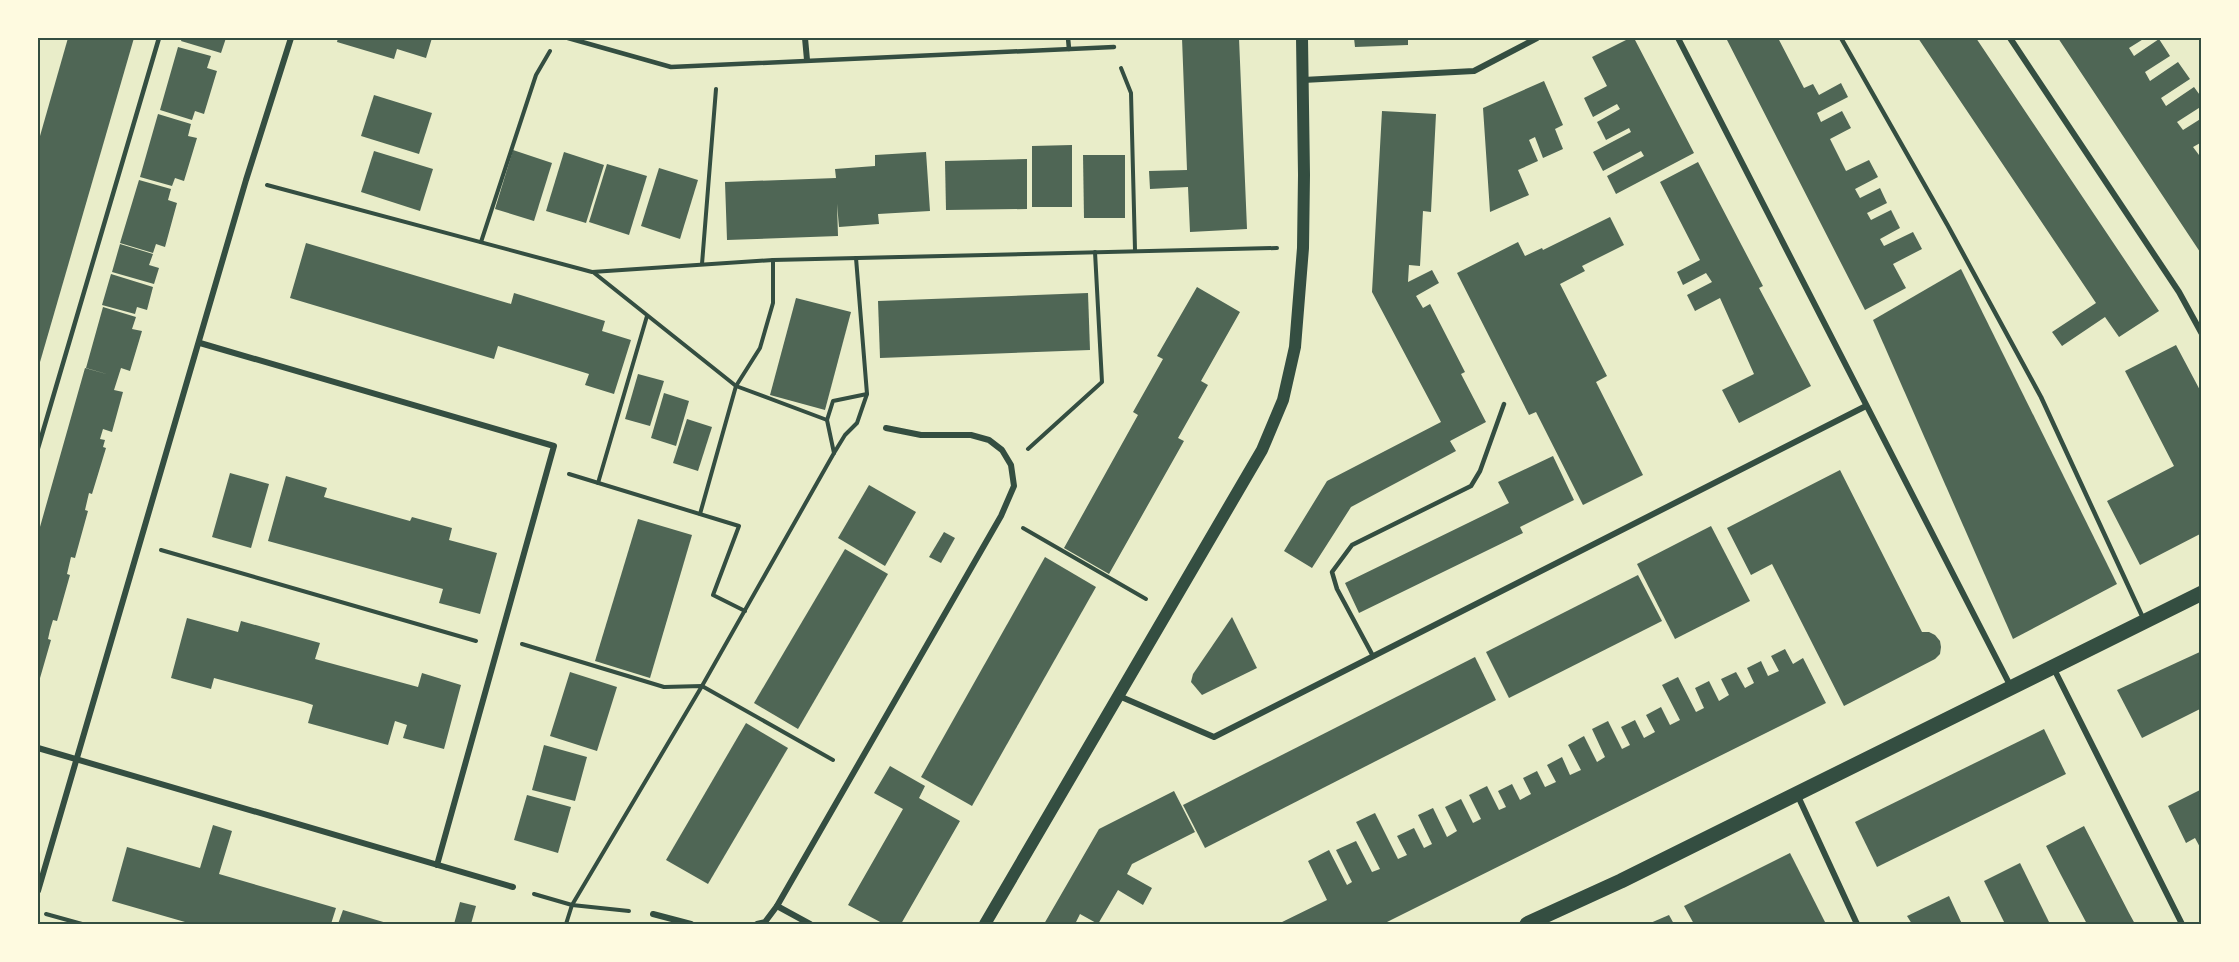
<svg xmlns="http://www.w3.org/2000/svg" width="2239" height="962" font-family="'Alegreya Sans',sans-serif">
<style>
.building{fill:#4f6655}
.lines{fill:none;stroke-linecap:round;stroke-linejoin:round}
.path{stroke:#344e41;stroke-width:4}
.service{stroke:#344e41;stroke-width:4.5}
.minor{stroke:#344e41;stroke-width:6}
.secondary{stroke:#344e41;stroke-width:12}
.primary{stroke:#344e41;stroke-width:15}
.neatline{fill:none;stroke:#344e41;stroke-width:2}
</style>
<rect width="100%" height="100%" fill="#e9edc9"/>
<g class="building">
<polygon points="68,38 134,38 38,369 38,143"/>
<polygon points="182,38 226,38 221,53 181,41"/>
<polygon points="338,38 432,38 426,58 397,49 394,59 337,42"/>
<polygon points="1182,38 1239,38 1247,229 1190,232 1188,187 1150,189 1149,171 1187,170"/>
<polygon points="1354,38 1408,38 1408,45 1355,47"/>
<polygon points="1630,38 1634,38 1694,153 1616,194 1607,176 1644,156 1641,151 1603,171 1593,152 1631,132 1629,128 1606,140 1597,122 1620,109 1617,104 1593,117 1584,98 1607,86 1592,57"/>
<polygon points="1726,38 1778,38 1804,88 1813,84 1819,95 1841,83 1848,97 1817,113 1821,122 1842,111 1851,128 1830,139 1846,171 1869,160 1878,177 1855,189 1860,198 1880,188 1887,203 1867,213 1871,220 1891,210 1900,228 1880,239 1884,246 1913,232 1922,249 1893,264 1906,288 1865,310"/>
<polygon points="1918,38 1976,38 2159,311 2119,337 2105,317 2062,346 2052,332 2096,303"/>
<polygon points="2058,38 2145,38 2129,48 2134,56 2159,39 2170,56 2145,72 2150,81 2178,62 2190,79 2161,98 2166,106 2194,87 2202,98 2202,106 2177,122 2183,130 2202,118 2202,142 2193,147 2199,155 2202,153 2202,255"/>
<polygon points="178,47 211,56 207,68 217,71 204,114 195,111 192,120 160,110"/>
<polygon points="1544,81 1563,125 1555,129 1563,149 1543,158 1535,137 1529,140 1538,161 1518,170 1529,195 1490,212 1483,108"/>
<polygon points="374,95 432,113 419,154 361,136"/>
<polygon points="1382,111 1436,114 1431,212 1423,211 1420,266 1409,265 1408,282 1432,270 1439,283 1416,296 1423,308 1430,304 1465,372 1461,374 1486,422 1450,441 1456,451 1351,507 1312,568 1284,551 1327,481 1441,422 1372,292"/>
<polygon points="158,114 191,124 188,136 197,138 184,181 175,178 172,186 140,177"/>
<polygon points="1072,145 1072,207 1032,207 1032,146"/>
<polygon points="513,150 552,163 534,221 495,209"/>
<polygon points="374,151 433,169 420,211 361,192"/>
<polygon points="564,152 604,165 586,223 546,211"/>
<polygon points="926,152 930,211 878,214 879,224 839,227 837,204 838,236 727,240 725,182 836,178 835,169 875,166 875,155"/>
<polygon points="1083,155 1125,155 1125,218 1084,218"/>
<polygon points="1027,159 1027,209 946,210 945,161"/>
<polygon points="1698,162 1763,286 1759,288 1811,386 1739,423 1722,390 1754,374 1720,298 1695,311 1687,295 1712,282 1706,273 1683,285 1677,272 1700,260 1660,182"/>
<polygon points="607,164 647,176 629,235 589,222"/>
<polygon points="659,168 698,180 680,239 641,226"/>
<polygon points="139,180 171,189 168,200 177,203 165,247 156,244 153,253 120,243"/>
<polygon points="1610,217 1624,245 1582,266 1585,271 1560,284 1607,376 1596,382 1643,475 1583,505 1536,412 1529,415 1457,273 1518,242 1525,256 1542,248 1543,250"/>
<polygon points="306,243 511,304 514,293 605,321 602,331 631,340 614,394 585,385 589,374 498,346 494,359 290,298"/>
<polygon points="120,244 153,254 149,265 159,268 154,284 112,272"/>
<polygon points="1961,269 2117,584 2013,639 1873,320"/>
<polygon points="111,274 153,287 147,310 137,307 135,314 102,305"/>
<polygon points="1197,287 1240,312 1201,381 1208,385 1178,438 1184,441 1109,574 1064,548 1138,415 1133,412 1163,359 1157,356"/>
<polygon points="1088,293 1090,350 880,358 878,301"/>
<polygon points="796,298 851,312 825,410 770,395"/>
<polygon points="103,307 136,317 132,329 142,331 130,371 121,368 114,390 123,392 112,432 103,429 100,439 105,440 103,447 106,448 92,494 89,493 85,510 88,511 75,558 71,557 67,574 70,575 57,621 53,620 50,630 48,639 51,640 38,685 38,534 85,368 110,375 86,368"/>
<polygon points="2176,345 2202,394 2202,533 2140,565 2107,501 2174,466 2125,371"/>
<polygon points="638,374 664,381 650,426 625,419"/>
<polygon points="664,393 689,401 676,446 651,438"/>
<polygon points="687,419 712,427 698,471 673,463"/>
<polygon points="1553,456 1574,500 1520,527 1523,533 1359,613 1345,583 1509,503 1498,482"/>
<polygon points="1840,470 1922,632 1929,632 1935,635 1940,641 1941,647 1940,654 1935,659 1844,706 1772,564 1751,575 1727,528"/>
<polygon points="230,473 269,484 251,548 212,537"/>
<polygon points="286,476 327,488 324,497 410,521 412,517 452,528 449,540 497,553 480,614 439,603 443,589 268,541"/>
<polygon points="869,485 916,512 885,566 838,538"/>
<polygon points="638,519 692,535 650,678 595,661"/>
<polygon points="1711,526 1750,601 1675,639 1637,564"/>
<polygon points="944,532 955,538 941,563 929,557"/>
<polygon points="845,549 888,574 798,729 754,703"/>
<polygon points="1045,557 1096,587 972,806 921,777"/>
<polygon points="1638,575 1662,621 1509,698 1486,652"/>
<polygon points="1232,617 1257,668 1202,695 1191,682 1193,674"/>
<polygon points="187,618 238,632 241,621 320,643 315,659 418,687 422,673 461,685 444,749 403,738 407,725 395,721 388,745 308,723 313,705 304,702 214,678 211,689 171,678"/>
<polygon points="1785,649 1793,664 1803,658 1826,703 1383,924 1278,924 1327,900 1308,861 1329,850 1347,885 1352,882 1336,850 1356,841 1372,872 1380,869 1356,822 1375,813 1398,859 1407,855 1397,836 1414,828 1424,848 1432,844 1418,815 1433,808 1447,837 1457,831 1445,807 1461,799 1473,823 1481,819 1469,795 1487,786 1499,810 1506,807 1498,791 1512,784 1520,800 1531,794 1523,778 1537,771 1545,787 1556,782 1547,765 1562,757 1570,775 1581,770 1568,745 1584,736 1597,762 1605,757 1592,729 1608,721 1622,749 1630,745 1621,727 1635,720 1644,738 1655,732 1646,715 1661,707 1670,725 1680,720 1662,685 1678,677 1696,712 1704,708 1695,688 1709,681 1719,701 1729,695 1721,679 1736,672 1745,688 1754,683 1747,668 1761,661 1768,676 1779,671 1771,656"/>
<polygon points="2202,651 2202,708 2142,738 2117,690"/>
<polygon points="1475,657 1496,700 1205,848 1183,805"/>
<polygon points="570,672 617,687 597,751 550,736"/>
<polygon points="746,723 788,748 708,884 666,860"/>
<polygon points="2044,729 2066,774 1877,867 1855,822"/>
<polygon points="544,745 587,757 575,801 532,790"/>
<polygon points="890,766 925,786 919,798 960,821 901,924 884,924 848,905 903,809 874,793"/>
<polygon points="2202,789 2202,851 2195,838 2186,843 2168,806"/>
<polygon points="1174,791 1195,832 1132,864 1127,874 1152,888 1143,905 1118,890 1098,924 1080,914 1075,924 1044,924 1099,829"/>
<polygon points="527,795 571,807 558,853 514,840"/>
<polygon points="213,825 232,831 219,874 336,908 331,924 192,924 112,901 127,847 200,868"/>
<polygon points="2084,826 2129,913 2135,924 2087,924 2061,875 2046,846"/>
<polygon points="1790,853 1826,924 1694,924 1684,906"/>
<polygon points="2020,863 2050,924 2005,924 1984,881"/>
<polygon points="1949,896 1962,924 1912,924 1907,916"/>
<polygon points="460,902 476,906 471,924 454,924"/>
<polygon points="343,910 390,924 338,924"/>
<polygon points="1669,915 1674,924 1648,924"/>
</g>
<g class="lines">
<g class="path">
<polyline points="1121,68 1131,93 1135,250"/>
<polyline points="267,185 592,272 773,260 1277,248"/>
<polyline points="481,242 536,75 550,51"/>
<polyline points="702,264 716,89"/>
<polyline points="593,272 736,386 827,420 834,453"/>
<polyline points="827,420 833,401 867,394"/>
<polyline points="1028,449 1102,382 1095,252"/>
<polyline points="569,474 739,526 713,595 745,611"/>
<polyline points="598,483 647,316"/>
<polyline points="700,514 736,386 760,348 773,303 773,260"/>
<polyline points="1023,528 1146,599"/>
<polyline points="161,550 476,641"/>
<polyline points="522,644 664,687 702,686 833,760"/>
<polyline points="534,894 572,905 629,911"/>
<polyline points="46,914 82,924"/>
<polyline points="566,924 572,905 702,686 834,453 845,435 857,423 867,394 856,258"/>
</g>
<g class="service">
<polyline points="568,38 671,67 1114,47"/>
<polyline points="1068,38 1069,49"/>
<polyline points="1841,38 1948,226 2041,397 2144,620"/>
<polyline points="38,448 159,38"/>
<polyline points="1373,656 1337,589 1332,572 1352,545 1471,486 1480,471 1504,404"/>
</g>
<g class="minor">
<polyline points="805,38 807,60"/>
<polyline points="1678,38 2011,687"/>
<polyline points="2010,38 2179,292 2202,334"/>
<polyline points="1303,80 1474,71 1537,38"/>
<polyline points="200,343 554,446 437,865"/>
<polyline points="2053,667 2182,924"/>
<polyline points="1119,696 1214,737 1866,406"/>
<polyline points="38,748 513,887"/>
<polyline points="1797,794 1857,924"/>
<polyline points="38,891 246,180 291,38"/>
<polyline points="777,906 810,924"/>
<polyline points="653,914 691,924"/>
<polyline points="757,924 765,922 777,906 1001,516 1014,486 1011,465 1002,450 989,440 971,435 921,435 886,428"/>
</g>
<polyline class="secondary" points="985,924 1262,450 1283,400 1295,347 1303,248 1304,175 1302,38"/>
<polyline class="primary" points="1527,924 1621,881 2202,593"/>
</g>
<rect width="2239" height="962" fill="none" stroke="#fefae0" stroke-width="78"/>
<rect x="39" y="39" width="2161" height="884" class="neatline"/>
</svg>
